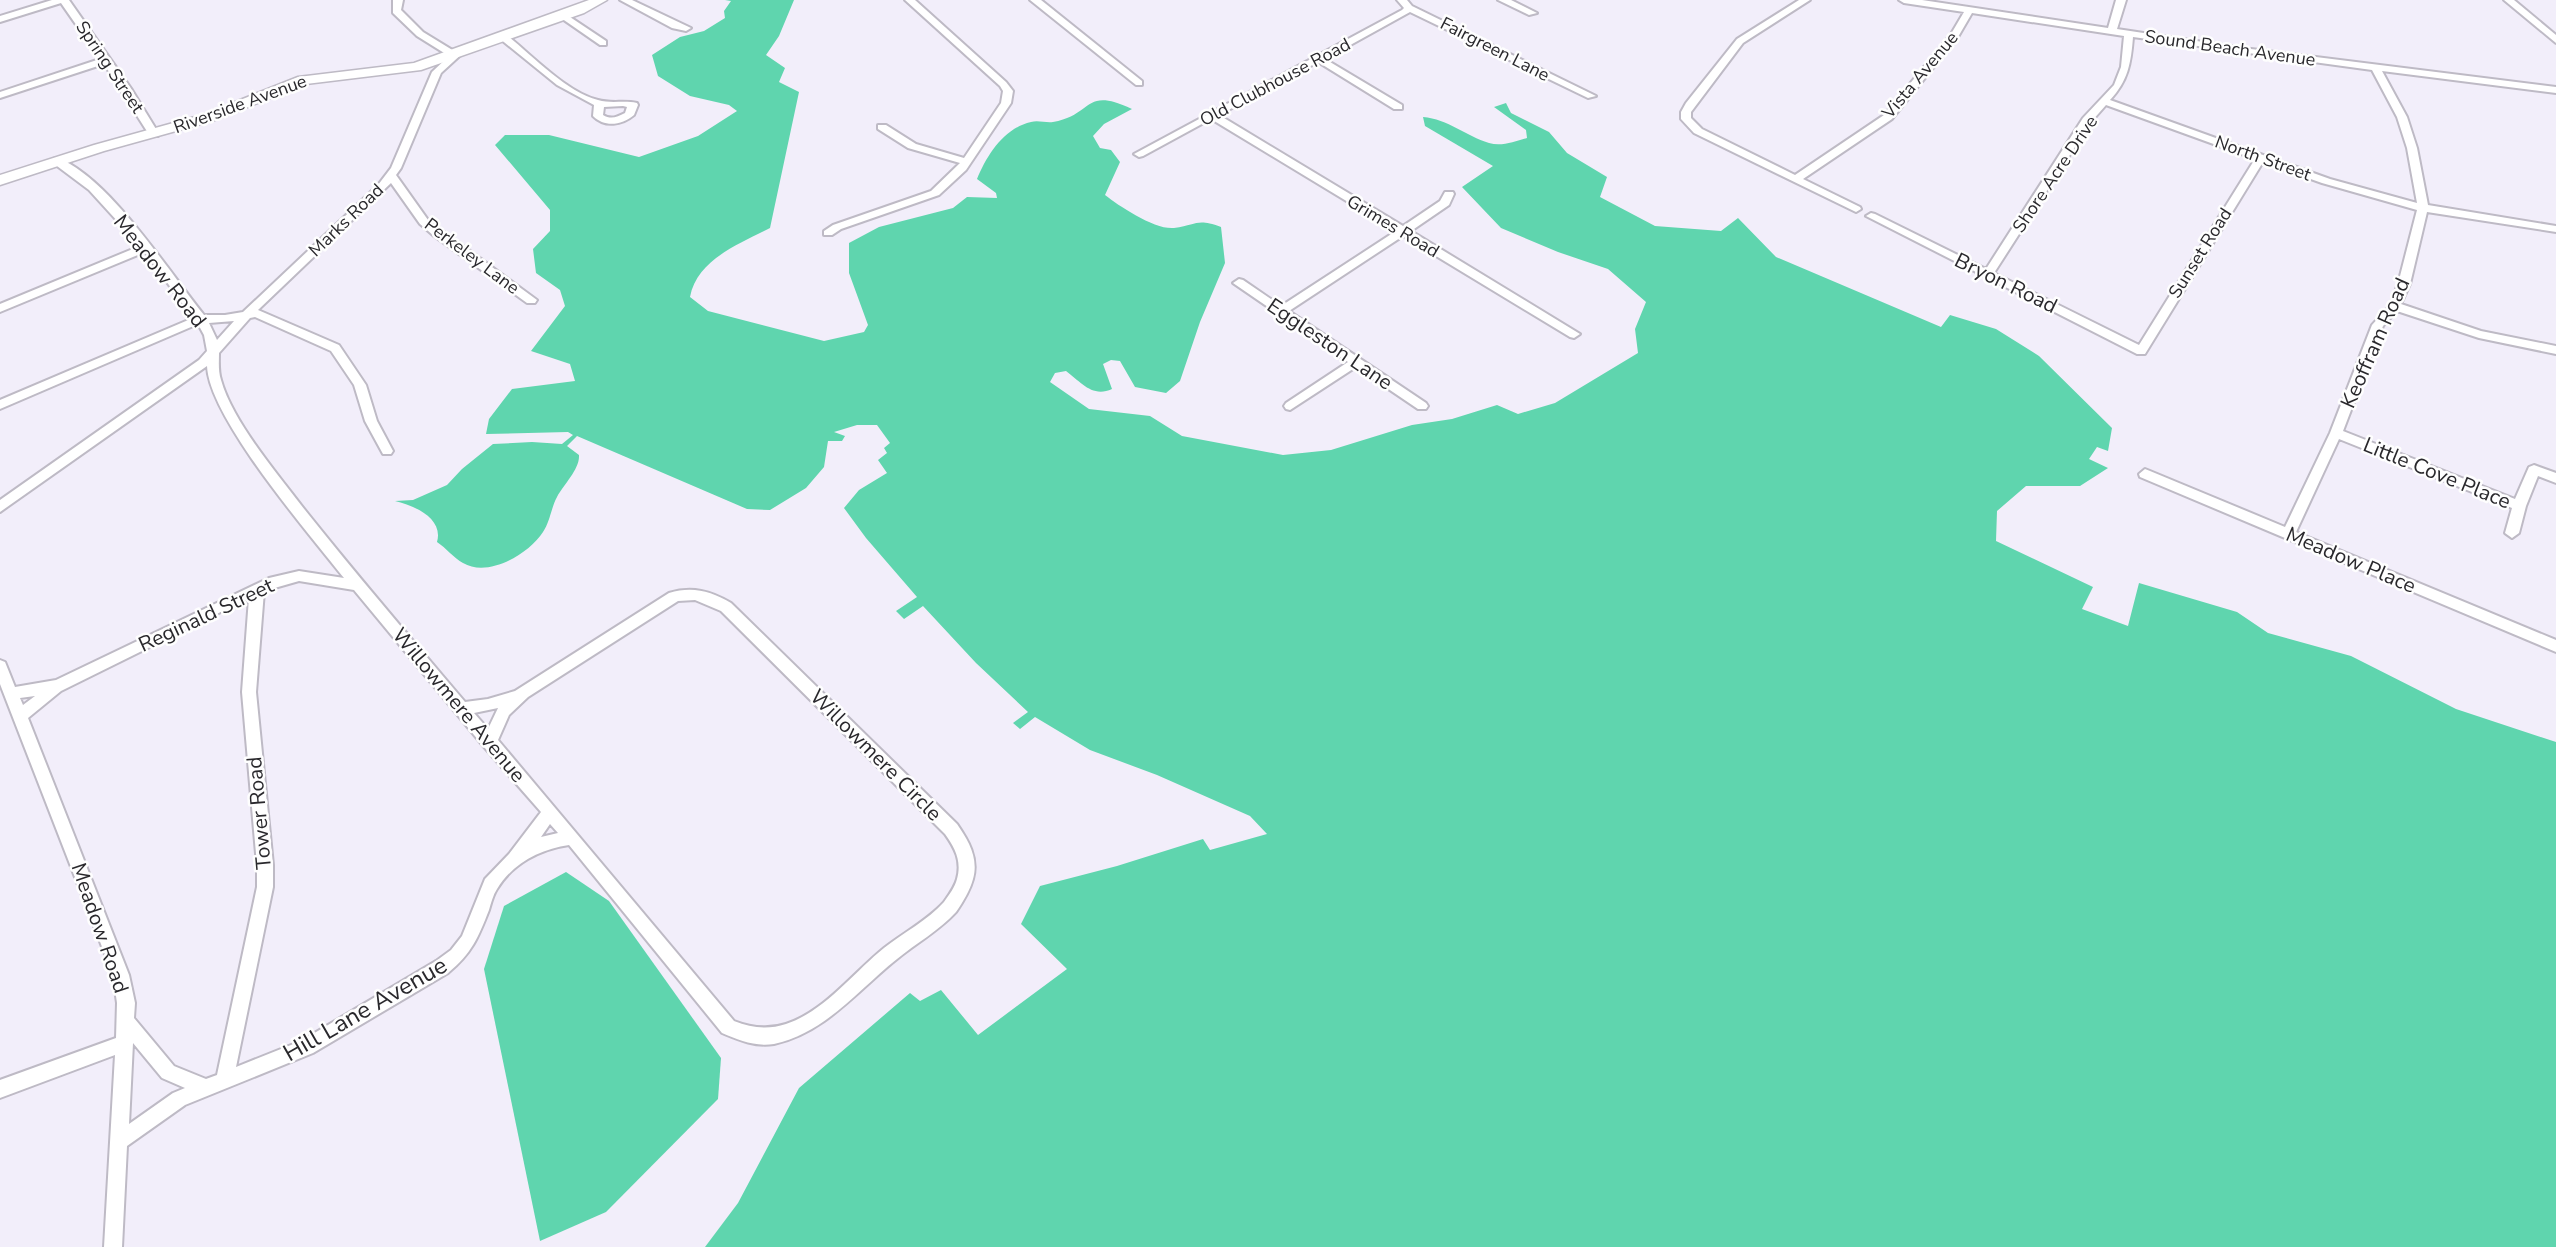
<svg xmlns="http://www.w3.org/2000/svg" width="2556" height="1247" font-family="'Nunito Sans',sans-serif">
<style>
.water{fill:#5fd5ae}
.lines{fill:none;stroke-linecap:round;stroke-linejoin:round}
.street-casing{stroke:#bebac5;stroke-width:4}
.secondary-casing{stroke:#bebac5;stroke-width:3}
.street{fill:#fff;fill-rule:evenodd}
.secondary{fill:#fff;fill-rule:evenodd}
.labels{text-anchor:middle;stroke-width:5;stroke-linejoin:round;paint-order:stroke}
.far-street-label{font-size:18px;fill:#29282c;stroke:#fefefe}
.street-label{font-size:21px;fill:#29282c;stroke:#fefefe}
.near-street-label{font-size:24px;fill:#29282c;stroke:#fefefe}
</style>
<rect width="100%" height="100%" fill="#f2eefa"/>
<g class="water">
<path d="M725 0H794L779 36 766 55 785 68 779 82 799 92 770 228C740 244 697 259 690 297L708 311 824 341 864 332 868 325 849 273V243L879 227 953 208 967 197 997 198 996 193 977 179C987 155 1004 128 1031 122 1038 120 1046 123 1053 122 1094 115 1083 86 1132 109L1104 124 1093 136 1100 148 1111 150 1120 162 1105 195C1119 206 1155 230 1174 228 1198 225 1196 218 1221 227L1225 263 1200 322 1180 381 1166 393 1135 387 1120 361 1111 360 1103 364 1112 389C1092 398 1081 382 1066 371L1055 373 1050 382 1089 409 1150 416 1182 436 1283 455 1331 450 1412 425 1452 419 1497 405 1518 414 1555 403 1638 353 1635 329 1646 302 1608 269 1558 252 1501 228 1462 187 1493 166 1425 126 1423 117C1448 119 1466 136 1489 143 1502 147 1515 141 1527 138L1526 130 1494 107 1506 103 1511 113 1549 132 1567 153 1607 177 1600 197 1655 226 1721 231 1738 218 1776 257 1941 327 1950 315 1996 329 2039 356 2112 428 2108 451 2097 447 2089 459 2108 468 2080 486H2026L1997 511 1996 541 2093 587 2082 609 2128 626 2139 583 2237 612 2268 633 2351 656 2456 709 2556 742V1247H705L738 1203 799 1088 910 993 920 1001 941 990 978 1035 1067 969 1021 924 1040 886 1117 866 1203 839 1210 850 1267 834 1250 816 1157 775 1090 750 1035 717 1020 729 1013 723 1028 712 976 663 923 606 904 619 896 611 917 597 866 538 844 508 859 490 887 473 878 460 887 453 884 448 890 443 877 425H857L834 432 845 436 842 441H828L824 467 806 488 770 510 747 509 577 436 567 446 579 455C580 469 564 484 557 497 551 508 550 522 543 532 529 554 488 578 463 563 454 558 446 548 437 542 444 518 413 505 395 501L413 500 447 485 462 469 493 444 532 442 562 444 573 435 568 432 486 434 489 419 512 389 575 381 570 364 531 351 565 306 560 290 536 273 533 249 550 231V210L495 145 505 135H549L639 157 698 136 737 111 729 105 690 96 658 76 652 55 680 37 704 31 725 18 724 11 731 1Z"/>
<polygon points="566,872 609,901 721,1058 718,1099 606,1212 540,1241 484,969 504,906"/>
</g>
<g class="lines">
<defs>
<g id="street">
<polygon points="52,0 69,0 132,90 159,134 158,136 150,136 104,64 0,98 0,92 100,59 61,3 0,22 0,16"/>
<path d="M393 0H403L401 10 423 32 454 51 460 48 465 51 441 73 401 168 396 175 428 220 537 300 535 303H527L434 236 420 224 391 183 258 310 339 345 366 385 377 421 393 451 391 454H383L365 421 354 385 331 351 255 317 250 318 219 353C219 362 218 371 221 380 232 420 275 471 301 505 354 572 409 636 465 702L488 699 515 691 669 593C692 586 711 591 731 603L957 824C968 840 979 858 973 879 970 890 963 902 956 912 940 930 915 944 897 959 858 990 825 1033 774 1044 755 1047 739 1040 722 1033L569 845C540 849 512 864 497 889 493 895 491 903 489 910 478 938 472 953 448 973L313 1053 185 1105 127 1146 122 1247H104L115 1055 0 1098V1080L116 1038 117 1003 113 975 0 684V660L5 662 15 687 56 680 269 578 299 571 344 578C310 535 209 418 207 366L0 512V500L199 360 207 351 204 335 198 324 0 409V400L193 318 145 252 0 312V304L140 246 89 190 53 163V159L57 158C108 176 169 272 204 315H225L243 312 378 185 391 168 432 72 449 56 417 36 393 13ZM234 321 217 340 209 323ZM299 581 354 590 484 747 541 812 509 854 485 879 462 936 451 950 436 961 301 1041 236 1067 273 887V865L256 692 264 591ZM249 598 242 692 257 865V887L217 1075 206 1079 174 1066 134 1018 135 1003 129 975 28 718 61 691ZM695 600 721 611 945 834C955 848 962 861 957 879 955 887 949 895 944 902 928 920 903 933 884 948 853 973 825 1011 786 1024 768 1030 752 1028 734 1021L498 740 509 715 528 697 678 601ZM35 696 23 705 20 698ZM498 708 488 729 474 713ZM550 824 558 833 541 837ZM133 1043 162 1078 185 1088 173 1093 129 1124Z"/>
<polygon points="620,0 632,0 691,28 686,31 672,28"/>
<polygon points="905,0 915,0 1006,82 1013,91 1011,103 966,170 939,195 841,229 832,235 824,235 824,231 833,225 931,191 960,163 908,148 878,129 878,125 886,125 916,144 964,158 1001,103 1003,91 1000,86"/>
<polygon points="1030,0 1041,0 1142,81 1142,85 1136,85"/>
<polygon points="1397,0 1407,0 1412,6 1596,96 1588,98 1410,12 1325,59 1402,105 1402,109 1394,109 1318,62 1219,115 1403,226 1440,201 1445,192 1453,192 1454,194 1449,205 1411,231 1580,334 1574,338 1570,337 1403,236 1289,311 1426,403 1428,406 1426,409 1418,409 1356,367 1290,410 1286,409 1284,406 1286,403 1348,362 1233,283 1239,279 1243,280 1281,306 1396,231 1211,119 1143,156 1139,157 1134,154 1402,10 1404,8"/>
<polygon points="1498,0 1511,0 1537,13 1529,15"/>
<path d="M1799 0H1810L1743 43 1691 112V118L1702 129 1795 175 1884 115 1951 34 1964 12 1904 3 1899 0H1922L2108 28 2116 0H2126L2117 29 2243 48 2556 87V93L2382 71 2407 117 2417 148 2428 205 2556 226V232L2427 212 2410 284 2401 304 2481 331 2556 346V354L2479 338 2397 311 2383 326 2343 431 2515 499 2529 467 2534 465 2556 473V483L2538 476 2526 506 2519 533 2512 538 2505 533 2512 508 2339 439 2296 532 2556 640V652L2140 477 2139 474 2145 469 2150 471 2285 527 2330 433 2372 325 2390 305 2398 284 2417 210 2322 183 2263 162 2145 354H2137L1866 216 1871 213 1875 214 1986 269 2083 118 2114 85 2121 67 2124 36 1972 13 1958 37 1892 119 1803 179 1860 207 1861 209 1856 212 1694 133 1681 119V112L1686 103 1737 39ZM2133 37 2372 70 2397 117 2407 148 2417 203 2330 179 2110 100C2128 81 2131 63 2133 37ZM2106 105 2255 159 2139 345 1994 273 2091 122Z"/>
<polygon points="2504,0 2514,0 2556,35 2556,43"/>
<polygon points="564,13 606,41 606,45 600,45 561,18 559,16"/>
<path d="M499 34H505C531 54 567 93 598 100 611 104 624 100 637 103L638 105 634 115C622 125 605 128 593 116L594 105 557 85 499 38ZM623 106 627 107 625 113C617 117 611 120 603 115L604 107Z"/>
</g>
<polygon id="secondary" points="589,0 607,0 584,13 421,70 306,84 212,121 104,151 0,185 0,175 94,145 202,115 298,77 414,63"/>
</defs>
<use href="#street" class="street-casing"/>
<use href="#secondary" class="secondary-casing"/>
<use href="#street" class="street"/>
<use href="#secondary" class="secondary"/>
</g>
<g class="labels">
<g class="far-street-label">
<text transform="translate(2230 48) rotate(8)" y="6">Sound Beach Avenue</text>
<text transform="translate(1495 49) rotate(27)" y="6">Fairgreen Lane</text>
<text transform="translate(110 67) rotate(56)" y="6">Spring Street</text>
<text transform="translate(1920 75) rotate(-50)" y="6">Vista Avenue</text>
<text transform="translate(1275 82) rotate(-28)" y="6">Old Clubhouse Road</text>
<text transform="translate(240 104) rotate(-20)" y="6">Riverside Avenue</text>
<text transform="translate(2263 158) rotate(20)" y="6">North Street</text>
<text transform="translate(2055 174) rotate(-56)" y="6">Shore Acre Drive</text>
<text transform="translate(346 220) rotate(-44)" y="6">Marks Road</text>
<text transform="translate(1393 226) rotate(31)" y="6">Grimes Road</text>
<text transform="translate(2200 253) rotate(-58)" y="6">Sunset Road</text>
<text transform="translate(472 256) rotate(37)" y="6">Perkeley Lane</text>
</g>
<g class="street-label">
<text transform="translate(160 271) rotate(52)" y="7">Meadow Road</text>
<text transform="translate(2006 283) rotate(26)" y="7">Bryon Road</text>
<text transform="translate(2375 343) rotate(-66)" y="7">Keoffram Road</text>
<text transform="translate(1330 344) rotate(34)" y="7">Eggleston Lane</text>
<text transform="translate(2437 473) rotate(22)" y="7">Little Cove Place</text>
<text transform="translate(2351 560) rotate(23)" y="7">Meadow Place</text>
<text transform="translate(206 615) rotate(-25)" y="7">Reginald Street</text>
<text transform="translate(459 705) rotate(50)" y="7">Willowmere Avenue</text>
<text transform="translate(876 755) rotate(45)" y="7">Willowmere Circle</text>
<text transform="translate(259 813) rotate(-95)" y="7">Tower Road</text>
<text transform="translate(100 928) rotate(71)" y="7">Meadow Road</text>
</g>
<g class="near-street-label">
<text transform="translate(365 1009) rotate(-30)" y="8">Hill Lane Avenue</text>
</g>
</g>
</svg>
